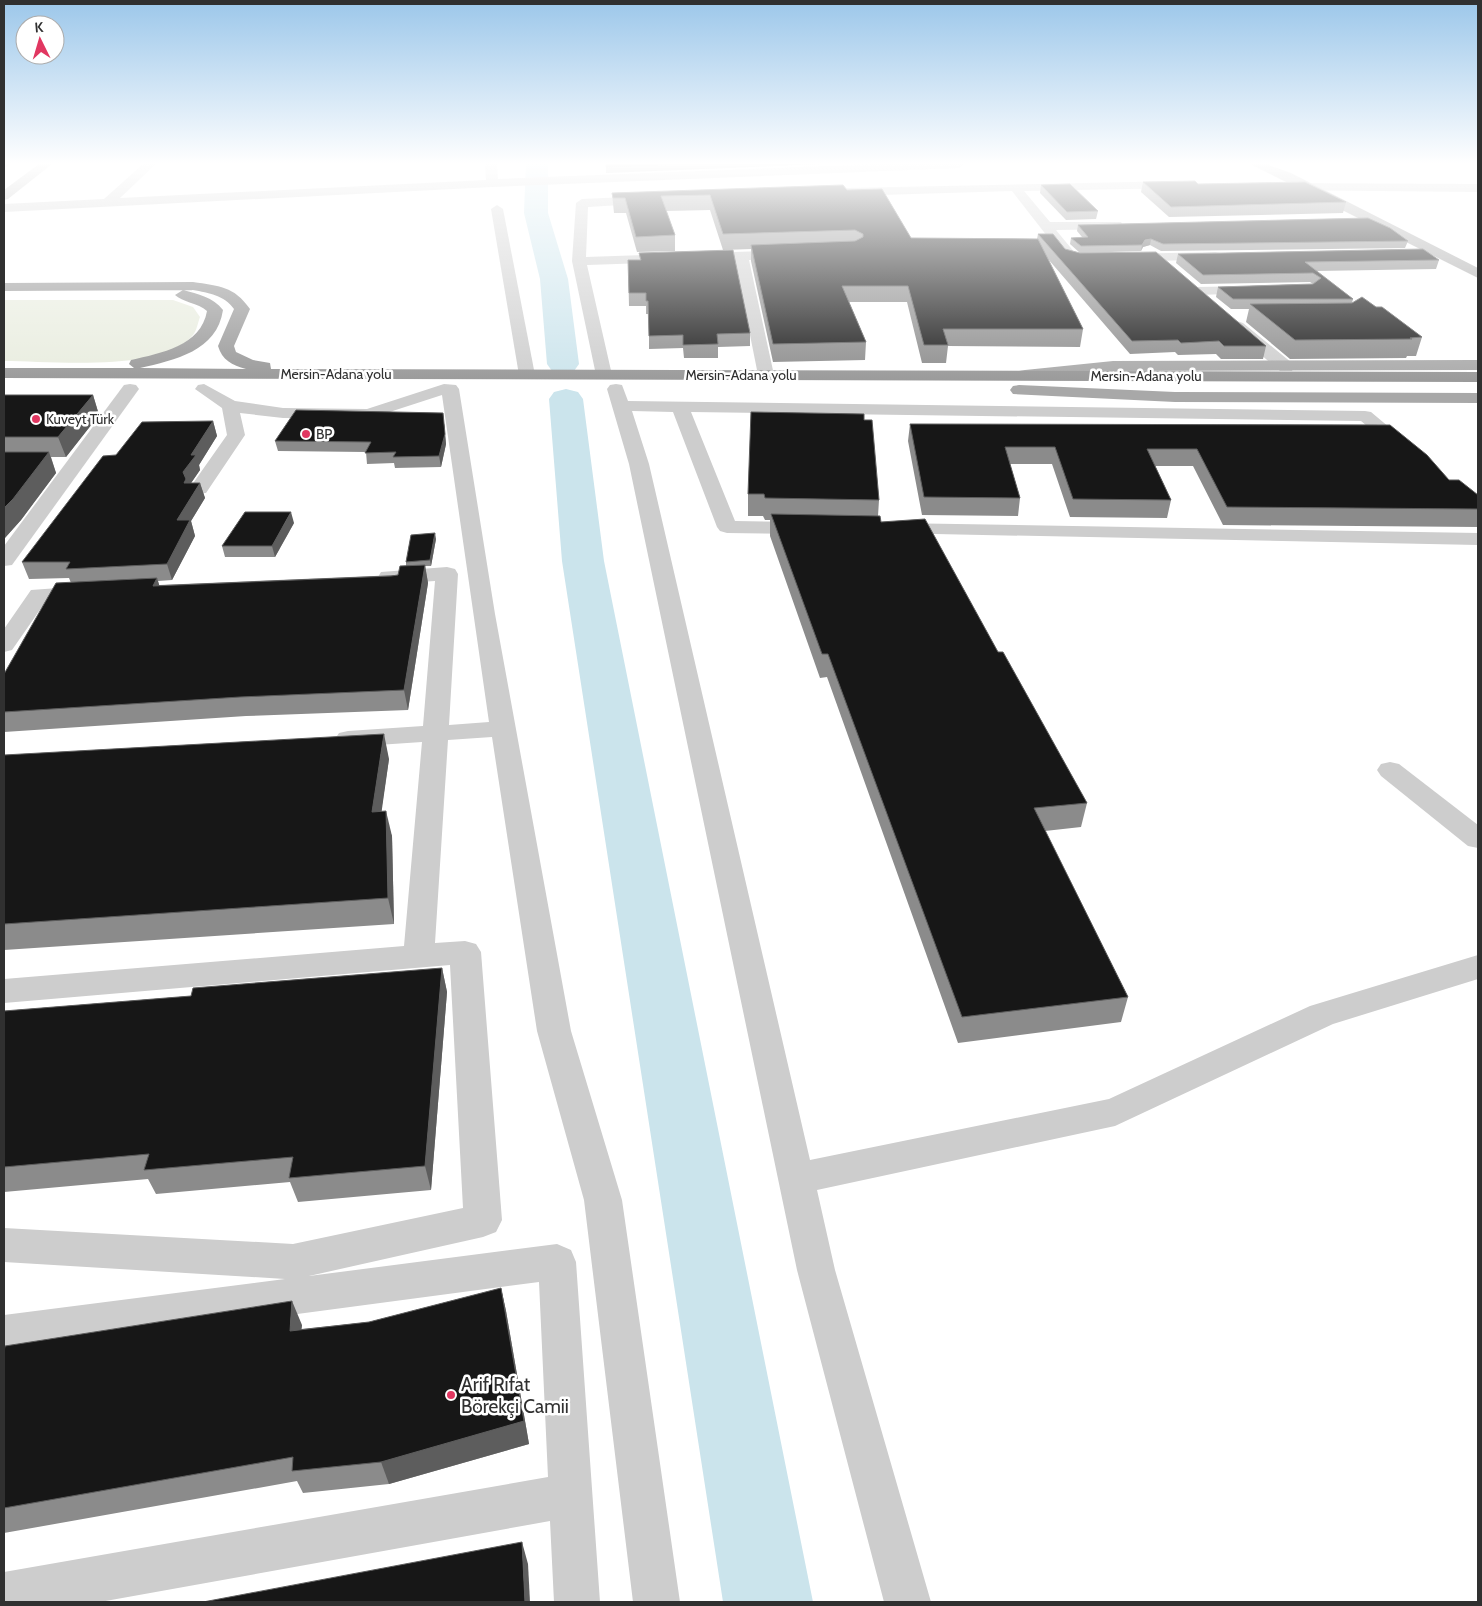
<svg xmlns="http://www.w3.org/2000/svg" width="1482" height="1606" font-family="Cabin,sans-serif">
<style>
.green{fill:#e8ecde}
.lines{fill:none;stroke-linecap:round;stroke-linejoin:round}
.river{fill:#cbe4ec;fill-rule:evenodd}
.minor{fill:#cdcdcd;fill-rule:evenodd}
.major{fill:#a8a8a8;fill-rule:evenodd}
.highway{fill:#979797;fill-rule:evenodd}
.wall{fill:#8b8b8b}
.shaded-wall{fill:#5d5d5d}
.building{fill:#171717;stroke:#5d5d5d}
.poi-dot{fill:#e13761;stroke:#fff;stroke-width:2}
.labels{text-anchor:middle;stroke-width:5;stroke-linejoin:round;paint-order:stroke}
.far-street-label{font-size:14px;fill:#303030;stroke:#fff}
.far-poi-label{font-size:14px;fill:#303030;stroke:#fff;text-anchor:start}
.near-poi-label{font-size:19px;fill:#303030;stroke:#fff;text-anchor:start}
</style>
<rect width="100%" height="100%" fill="#fff"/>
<path class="green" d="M4 300H173L193 307 200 317C198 322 197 330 193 335 161 373 52 361 4 361Z"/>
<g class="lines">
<g class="river">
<polygon points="526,164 548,164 548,213 568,279 579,364 574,371 563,374 552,371 547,364 540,279 524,213"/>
<polygon points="566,389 578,392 583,399 604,561 813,1602 723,1602 562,561 549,399 554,392"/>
</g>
<g class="minor">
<polygon points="143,164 156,164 120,198 486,180 485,164 497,164 498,179 876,164 965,164 959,168 492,187 4,212 4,204 104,199"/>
<polygon points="1178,181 1182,182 1184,185 1182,188 1024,191 1050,222 1121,222 1123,225 1121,228 1116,229 1056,230 1075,253 1085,256 1087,259 1080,263 1065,259 1012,191 847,196 841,192 847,188"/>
<polygon points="1281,183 1478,184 1478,192 1277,190 1275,187 1277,184"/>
<polygon points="649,196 655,200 653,203 588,207 586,257 790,250 797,254 790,258 749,260 774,375 772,379 760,379 758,375 735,260 587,265 612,375 610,379 598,379 596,375 572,261 576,203 582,199"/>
<polygon points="497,205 503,209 535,375 533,379 521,379 519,375 491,209"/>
<polygon points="1215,252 1220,253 1222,256 1220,259 1125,262 1118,258 1125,254"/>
<polygon points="1254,286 1261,290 1259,293 1196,295 1189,291 1196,287"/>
<polygon points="1237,321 1243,323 1292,363 1294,367 1292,371 1280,371 1231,329 1229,326 1231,323"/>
<polygon points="130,384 136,385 139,389 12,565 4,566 4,546 124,385"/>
<polygon points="204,384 235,401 283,408 367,409 444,384 456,385 459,389 495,614 571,1031 622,1200 680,1602 633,1602 584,1200 537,1031 492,737 448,740 435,943 465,941 476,944 481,952 502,1220 496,1232 483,1237 309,1276 557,1244 571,1250 576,1262 600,1602 554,1602 550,1521 100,1602 4,1602 4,1572 548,1477 539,1282 4,1353 4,1315 285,1279 4,1262 4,1228 293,1244 463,1208 450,965 4,1003 4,979 404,946 422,742 348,747 339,745 335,739 339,733 348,731 423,726 435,581 389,584 381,582 378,577 381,572 447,567 455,569 458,574 449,725 489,722 442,395 368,419 283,418 240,413 245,435 206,493 192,493 189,489 227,435 222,408 195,389 198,385"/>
<polygon points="616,384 622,385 628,401 1365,411 1371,412 1414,448 1412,452 1398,452 1361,421 691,412 735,521 807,522 814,524 817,528 814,532 807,534 727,533 720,531 717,527 673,412 632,411 649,464 810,1160 1109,1099 1310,1006 1478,955 1478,979 1333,1024 1115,1126 817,1190 835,1270 931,1602 884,1602 797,1270 629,464 607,389 610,385"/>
<polygon points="895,523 1478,533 1478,545 888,533 885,529 888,525"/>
<polygon points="86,586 94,588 97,593 94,598 46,601 12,650 4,652 4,629 31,590"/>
<polygon points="1390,762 1399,764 1478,825 1478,848 1468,846 1381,776 1377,770 1381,764"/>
</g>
<g class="major">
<polygon points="4,164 11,164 4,168"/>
<polygon points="39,164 52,164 8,199 4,200 4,190"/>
<polygon points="1250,164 1266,164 1291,173 1478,268 1478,278"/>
<polygon points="1478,360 1478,370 1113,371 1025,380 1019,379 1017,375 1019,371 1025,370 1113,361"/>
<polygon points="1019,385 1175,392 1478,393 1478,403 1175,402 1013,394 1010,390 1013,386"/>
</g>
<path class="highway" d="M193 282C219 286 234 286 250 309L234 346 236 352 253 360 270 363 271 369 1478 372V382L4 378V368H134L129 364 131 360C161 353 201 346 207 311 198 303 182 302 175 295L183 290C198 294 213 297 223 310 217 351 175 360 140 368L246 369C232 365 222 360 218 346L234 309C224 295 209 293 193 290L4 291V283Z"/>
</g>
<g class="wall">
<polygon points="606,164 822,164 606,173"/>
<polygon points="1143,182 1198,184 1346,202 1343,213 1169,217 1141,192"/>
<polygon points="1041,185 1098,211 1096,219 1066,220 1040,193"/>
<polygon points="847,190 911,238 1037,239 1038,234 1065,249 1266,346 1263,359 1221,359 1216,354 1178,355 1175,352 1130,354 1048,259 1083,329 1080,347 948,346 946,363 922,363 907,302 849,302 866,342 865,360 773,362 751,261 751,249 723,250 710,210 666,211 675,235 675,251 637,252 626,213 614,213 612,193"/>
<polygon points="1078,225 1408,241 1405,248 1161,251 1150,245 1143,247 1141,251 1080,253 1070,244 1071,238 1082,237 1077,231"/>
<polygon points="639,253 750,333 750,346 718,347 718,358 684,358 683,348 649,349 649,314 646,314 646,306 629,306 628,260 640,260"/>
<polygon points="1178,254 1439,260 1436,269 1316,271 1353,299 1352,303 1376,307 1422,337 1416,356 1407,356 1406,358 1290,359 1246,322 1249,309 1231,309 1216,297 1218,287 1313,284 1310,282 1201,284 1176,263"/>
<polygon points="4,395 93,395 99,415 66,457 51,457 56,473 21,520 4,539"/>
<polygon points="864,420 879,500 878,516 881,522 998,652 1087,803 1081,827 1045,831 1128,997 1121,1022 958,1043 827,677 820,678 770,536 770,520 765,520 763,516 748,516 748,494"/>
<polygon points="213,421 217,436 199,465 200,470 191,483 200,483 205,498 191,521 195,536 172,580 158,581 159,585 398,575 406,566 406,562 436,539 431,566 425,566 428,583 408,710 246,716 4,732 4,674 71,583 69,578 29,579 22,562 116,455"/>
<polygon points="444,423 446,444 441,467 395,468 394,463 367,464 366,452 278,451 275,441"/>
<polygon points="910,424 1390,425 1449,480 1478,495 1478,527 1223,525 1193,466 1155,466 1171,500 1167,518 1070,517 1052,464 1010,464 1020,498 1018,516 922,515 908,441"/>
<polygon points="294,523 275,557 225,557 222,546"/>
<polygon points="4,755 389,759 381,812 392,836 394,924 4,950"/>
<polygon points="442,968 447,992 431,1190 298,1202 290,1182 156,1194 148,1179 4,1192 4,1011 191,996"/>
<polygon points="501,1288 506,1311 529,1444 389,1484 303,1493 297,1481 4,1533 4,1352 302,1325 301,1329 369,1322"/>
</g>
<g class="shaded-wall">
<polygon points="1151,239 1150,245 1143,247 1141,251 1142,245 1145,240"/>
<polygon points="93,395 99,415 66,457 58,437"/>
<polygon points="443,413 446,444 441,467 439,456"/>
<polygon points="213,421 217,436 199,465 200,470 189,486 184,483 183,472 191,455"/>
<polygon points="49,452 56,473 21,520 4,539 4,508"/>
<polygon points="200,483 205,498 191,521 195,536 172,580 167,564 177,520"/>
<polygon points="291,512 294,523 275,557 272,546"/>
<polygon points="435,533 436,539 431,566 430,560"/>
<polygon points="425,565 428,583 408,710 404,690"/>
<polygon points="157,578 163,597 153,586"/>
<polygon points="384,734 389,759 378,837 372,812"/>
<polygon points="386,811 392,836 394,924 388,898"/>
<polygon points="442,968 447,992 431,1190 425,1166"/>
<polygon points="501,1288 506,1311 529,1444 389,1484 381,1462"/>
<polygon points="292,1301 302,1325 299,1354 290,1331"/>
<polygon points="522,1542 528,1564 530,1602 525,1602"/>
</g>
<g class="building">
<polygon points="606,164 694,164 606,167"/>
<polygon points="1195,181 1198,184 1305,182 1346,202 1171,207 1143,182"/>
<polygon points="1070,184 1098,211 1067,212 1041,185"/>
<polygon points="843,185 847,190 882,189 911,238 1038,239 1083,329 943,329 948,345 924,345 908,286 842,286 866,342 773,344 751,245 855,241 863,237 863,234 855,230 723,234 710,195 661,196 675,235 636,237 625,198 613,198 612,193"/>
<polygon points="1368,218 1390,228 1408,241 1163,244 1151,239 1145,240 1142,245 1081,246 1071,238 1088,237 1078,225"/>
<polygon points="1038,234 1053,234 1065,249 1080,253 1156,252 1266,346 1224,346 1219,341 1181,343 1178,340 1132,341"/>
<polygon points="1423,249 1439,260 1305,262 1353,299 1233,299 1218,287 1313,284 1321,278 1313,273 1203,275 1178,254"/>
<polygon points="733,250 750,333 717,334 718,344 683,345 683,335 649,336 648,301 646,301 646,293 629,293 628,260 641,260 639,253"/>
<polygon points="1362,297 1376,307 1382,307 1422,337 1410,338 1412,339 1295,340 1250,304 1352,303"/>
<polygon points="4,395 93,395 58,437 4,437"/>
<polygon points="296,410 443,413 445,434 439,456 393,457 396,452 365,453 371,442 275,441"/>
<polygon points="751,412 864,414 864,420 872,420 879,500 765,498 764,494 748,494"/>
<polygon points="213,421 191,455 196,455 183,472 186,479 184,483 200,483 177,520 190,520 167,564 66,569 70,562 22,562 103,456 116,455 142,422"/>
<polygon points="910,424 1390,425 1427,455 1449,480 1459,480 1478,495 1478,509 1227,507 1197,449 1147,449 1171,500 1073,499 1055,447 1005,447 1020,498 924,497"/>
<polygon points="4,452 49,452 13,499 4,508"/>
<polygon points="245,512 291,512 272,546 222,546"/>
<polygon points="771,514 880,516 881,522 925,519 998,652 1003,652 1087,803 1034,808 1128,997 962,1017 828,654 822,654"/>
<polygon points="435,533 430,560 406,562 411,535"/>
<polygon points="425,565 404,690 240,697 4,712 4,674 56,583 157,578 153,586 391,576 398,575 400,566"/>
<polygon points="384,734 372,812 386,811 388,898 4,924 4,755"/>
<polygon points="442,968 425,1166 289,1178 293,1157 144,1170 149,1154 4,1167 4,1011 191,996 193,988"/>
<polygon points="501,1288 524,1421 381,1462 292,1471 293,1457 4,1508 4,1352 5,1346 292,1301 290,1331 369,1322"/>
<polygon points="522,1542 525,1602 203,1602"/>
</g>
<linearGradient id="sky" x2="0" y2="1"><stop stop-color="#9cc7ea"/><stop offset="0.42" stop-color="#fff"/><stop offset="1" stop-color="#fff" stop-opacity="0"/></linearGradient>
<rect width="1482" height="389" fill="url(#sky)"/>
<g class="poi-dot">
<circle cx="36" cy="419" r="5"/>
<circle cx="306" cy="434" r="5"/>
<circle cx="451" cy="1395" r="5"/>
</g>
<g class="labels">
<g class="far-street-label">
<text x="336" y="379">Mersin-Adana yolu</text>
<text x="741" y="380">Mersin-Adana yolu</text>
<text x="1146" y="381">Mersin-Adana yolu</text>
</g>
<g class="far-poi-label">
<text x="46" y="424">Kuveyt Türk</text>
<text x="316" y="439">BP</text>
</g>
<g class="near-poi-label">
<text x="461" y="1391">Arif Rıfat<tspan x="461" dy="22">Börekçi Camii</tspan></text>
</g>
</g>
<rect width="1482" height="1606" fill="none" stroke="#303030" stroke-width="10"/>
<g transform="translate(40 40) rotate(355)"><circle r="24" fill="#ffffff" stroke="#acacac"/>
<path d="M0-4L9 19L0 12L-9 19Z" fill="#e13761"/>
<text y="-8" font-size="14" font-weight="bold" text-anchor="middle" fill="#303030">K</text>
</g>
</svg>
